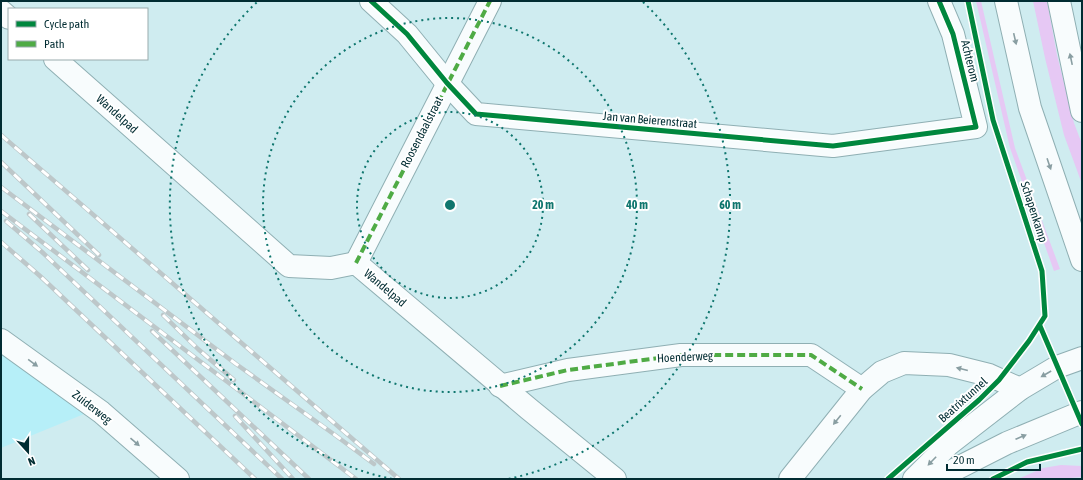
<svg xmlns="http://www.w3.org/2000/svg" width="1083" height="480" font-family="'Asap Condensed',sans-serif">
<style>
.built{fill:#b6eff8}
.green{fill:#e6c8f4}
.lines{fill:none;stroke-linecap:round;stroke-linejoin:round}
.street-casing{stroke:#8fafb3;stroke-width:24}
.secondary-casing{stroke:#8fafb3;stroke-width:24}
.street{stroke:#f8fcfd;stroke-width:22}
.secondary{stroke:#f8fcfd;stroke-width:22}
.rail-casing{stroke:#bdc7c9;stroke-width:4.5}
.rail{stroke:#fff;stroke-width:3;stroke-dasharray:9;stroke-linecap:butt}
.quiet{stroke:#4fab45;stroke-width:4;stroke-dasharray:8 4;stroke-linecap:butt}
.cycleway-casing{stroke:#fff;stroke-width:8}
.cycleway{stroke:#00873e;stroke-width:5}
.oneway{fill:#899ea2}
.ring{fill:none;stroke:#0f766e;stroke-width:2;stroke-dasharray:2 4}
.labels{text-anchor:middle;stroke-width:4;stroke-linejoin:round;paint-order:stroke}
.street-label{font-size:12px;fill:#012c32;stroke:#fff}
.centre{fill:#0f766e;stroke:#fff;stroke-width:2}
.ring-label{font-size:12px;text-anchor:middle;font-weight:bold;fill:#0f766e;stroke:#fff;stroke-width:4;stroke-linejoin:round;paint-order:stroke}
</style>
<rect width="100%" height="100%" fill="#cfecf0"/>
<polygon class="built" points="1,329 106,405 1,448"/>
<g class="green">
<polygon points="976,1 981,1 1015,148 1060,269 1054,271 1010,148"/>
<polygon points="1033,1 1047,1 1057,55 1074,123 1082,144 1082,184 1064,135 1045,58"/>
<polygon points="1061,465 1082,466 1082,477 1059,479 1018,479 1043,468"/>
</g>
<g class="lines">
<defs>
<g id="street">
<polyline points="371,1 407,34 447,83 476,114 833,146 976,127 953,34 939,1"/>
<polyline points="1,11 9,18"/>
<polyline points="55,59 289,266 331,268 356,263 529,409 615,479"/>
<polyline points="356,263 490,1"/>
<polyline points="1,340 101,412 178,479"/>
<polyline points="500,386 568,370 681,355 811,355 862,389"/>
<polyline points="790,479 862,389 882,372 904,363 949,365 989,375 1020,389"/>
</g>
<g id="secondary">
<polyline points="1006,1 1030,108 1082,260"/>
<polyline points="1059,1 1082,111"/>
<polyline points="914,479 949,444 1020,389 1057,367 1082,358"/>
<polyline points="936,479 1007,443 1082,412"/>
</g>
</defs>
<use href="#street" class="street-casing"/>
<use href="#secondary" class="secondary-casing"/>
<use href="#street" class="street"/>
<use href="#secondary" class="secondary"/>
<defs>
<g id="rail">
<polyline points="1,135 399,479"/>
<polyline points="1,162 99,255"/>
<polyline points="1,187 236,364 335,435 374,464"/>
<polyline points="1,211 356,479"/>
<polyline points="29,214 88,270"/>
<polyline points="6,221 42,252 282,479"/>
<polyline points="1,242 40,276 255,479"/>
<polyline points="163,315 198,349 234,380"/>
<polyline points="152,331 309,479"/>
<polyline points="235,416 293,479"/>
</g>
</defs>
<use href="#rail" class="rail-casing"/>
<use href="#rail" class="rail"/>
<g class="quiet">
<polyline points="356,263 490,1"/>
<polyline points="500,386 568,370 681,355 811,355 862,389"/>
</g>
<defs>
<g id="cycleway">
<polyline points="371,1 407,34 447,83 476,114 833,146 976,127 953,34 939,1"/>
<polyline points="1040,326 1082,424"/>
<polyline points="888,479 979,400 999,380 1029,341 1045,316 1042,271 993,120 968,1"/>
<polyline points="993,479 1027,462 1082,449"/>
</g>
</defs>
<use href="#cycleway" class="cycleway-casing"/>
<use href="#cycleway" class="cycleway"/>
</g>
<defs><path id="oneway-solid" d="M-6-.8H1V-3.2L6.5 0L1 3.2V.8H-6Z"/></defs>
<g class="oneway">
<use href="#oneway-solid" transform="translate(1015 39) rotate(77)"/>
<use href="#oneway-solid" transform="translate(1071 59) rotate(-102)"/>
<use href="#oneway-solid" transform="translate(1049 164) rotate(71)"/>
<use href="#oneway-solid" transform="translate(33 363) rotate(36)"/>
<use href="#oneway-solid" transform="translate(962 369) rotate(-166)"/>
<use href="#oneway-solid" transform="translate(1046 374) rotate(150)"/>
<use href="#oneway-solid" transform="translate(837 420) rotate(129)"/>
<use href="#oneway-solid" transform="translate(1021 437) rotate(-23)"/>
<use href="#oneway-solid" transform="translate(135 442) rotate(41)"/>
<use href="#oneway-solid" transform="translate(932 461) rotate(134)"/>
</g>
<g class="ring">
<circle cx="450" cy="205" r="93"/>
<circle cx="450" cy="205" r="187"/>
<path d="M392 479A280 280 0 0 1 257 2M643 2A280 280 0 0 1 508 479"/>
</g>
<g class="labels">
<g class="street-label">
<text transform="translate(970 61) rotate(76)" y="4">Achterom</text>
<text transform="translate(117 114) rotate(42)" y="4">Wandelpad</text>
<text transform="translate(650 120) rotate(5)" y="4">Jan van Beierenstraat</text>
<text transform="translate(422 132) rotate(-63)" y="4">Roosendaalstraat</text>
<text transform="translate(1034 212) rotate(72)" y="4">Schapenkamp</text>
<text transform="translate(385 288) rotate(40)" y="4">Wandelpad</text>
<text transform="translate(685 357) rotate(-3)" y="4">Hoenderweg</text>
<text transform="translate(963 400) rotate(-42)" y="4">Beatrixtunnel</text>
<text transform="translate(92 407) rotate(38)" y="4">Zuiderweg</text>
</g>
</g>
<circle cx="450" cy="205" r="6" class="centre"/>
<g class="ring-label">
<text x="543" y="209">20 m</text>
<text x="637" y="209">40 m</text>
<text x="730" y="209">60 m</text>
</g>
<rect width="1083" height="480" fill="none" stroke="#012c32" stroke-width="4"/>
<rect x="8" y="8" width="140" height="52" fill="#ffffff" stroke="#99abad"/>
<rect x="16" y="21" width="20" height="6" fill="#00873e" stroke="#99abad"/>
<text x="44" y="28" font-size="12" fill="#012c32">Cycle path</text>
<rect x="16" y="41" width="20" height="6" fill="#4fab45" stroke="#99abad"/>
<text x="44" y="48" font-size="12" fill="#012c32">Path</text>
<g transform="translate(28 452) rotate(159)" stroke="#ffffff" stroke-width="3" paint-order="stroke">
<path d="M0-3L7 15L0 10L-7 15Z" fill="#012c32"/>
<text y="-6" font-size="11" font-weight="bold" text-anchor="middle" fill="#012c32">N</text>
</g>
<path d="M947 464v6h93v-6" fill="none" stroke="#012c32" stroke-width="2"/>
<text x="953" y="464" font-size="12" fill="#012c32" stroke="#ffffff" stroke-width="3" paint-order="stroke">20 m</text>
</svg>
